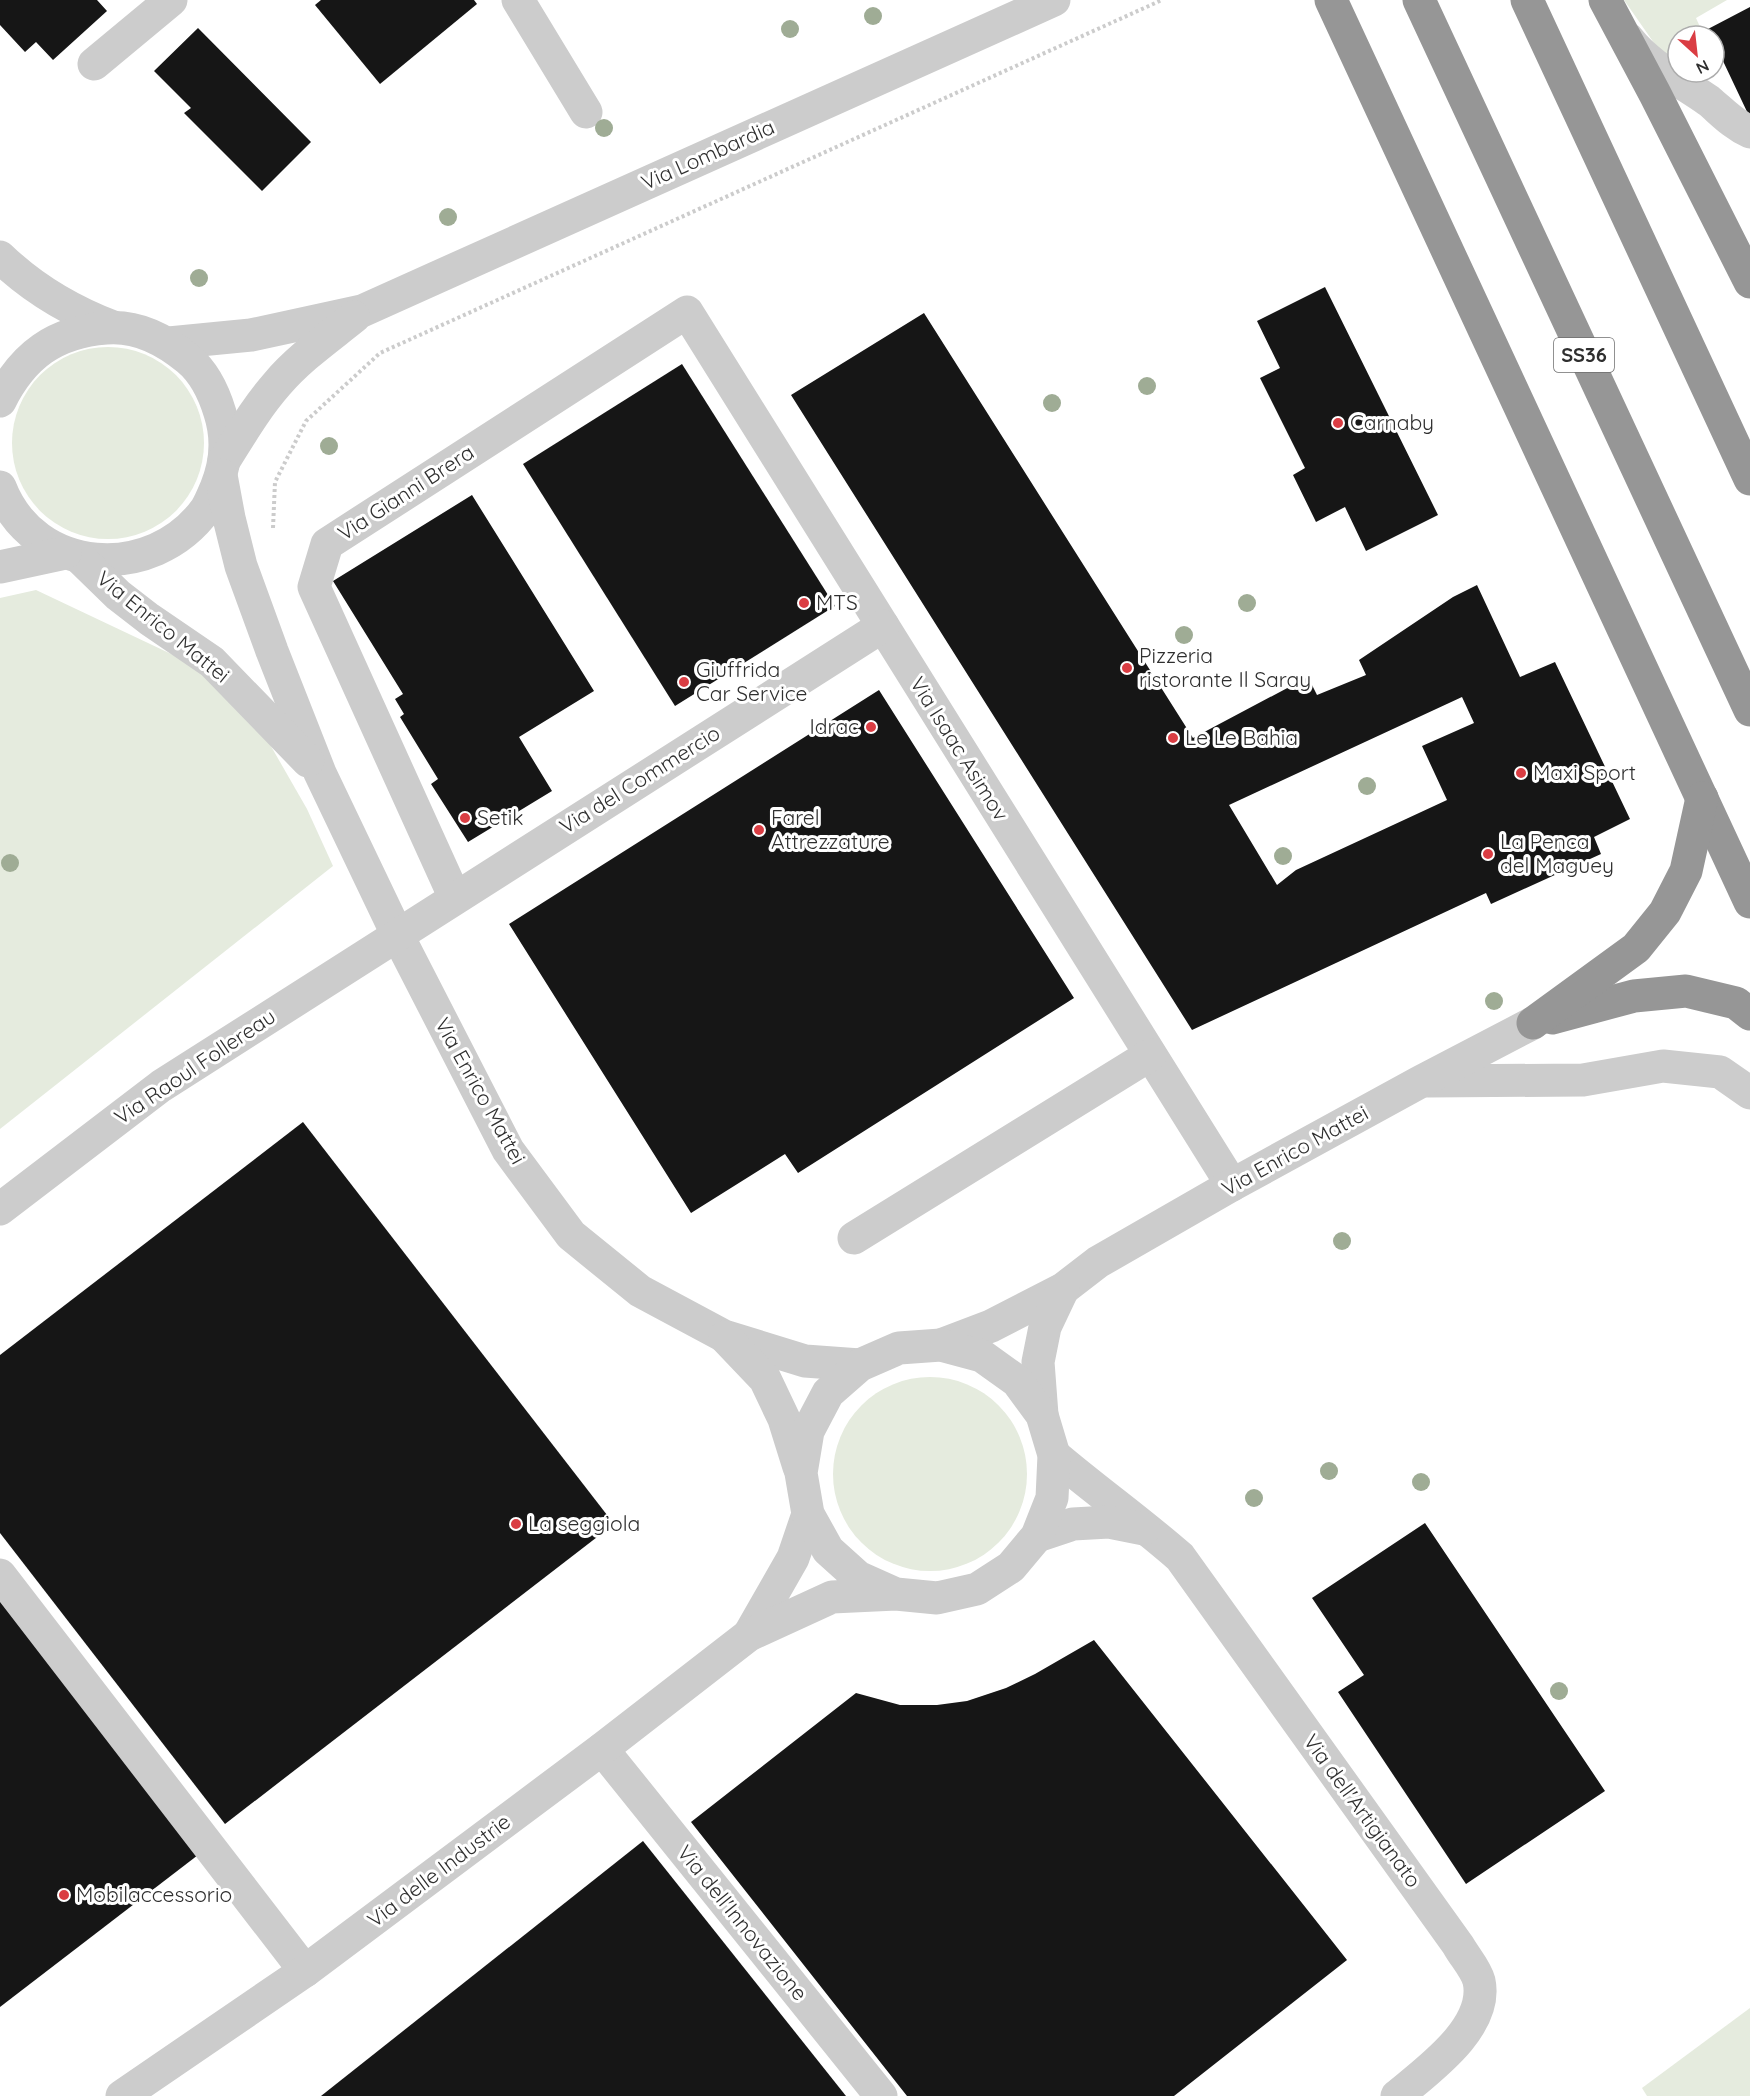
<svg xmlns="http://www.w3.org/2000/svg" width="1750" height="2096" font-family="Quicksand,sans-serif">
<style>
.green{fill:#e5ebde}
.building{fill:#161616;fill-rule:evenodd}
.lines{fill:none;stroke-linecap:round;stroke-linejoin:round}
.path{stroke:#ccc;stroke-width:4;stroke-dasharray:3 3;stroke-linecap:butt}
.minor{stroke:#ccc;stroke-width:33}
.highway{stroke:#969696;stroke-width:33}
.tree{fill:#9fac95}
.poi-dot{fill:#da3d43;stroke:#fff;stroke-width:2}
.labels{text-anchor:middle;stroke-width:6;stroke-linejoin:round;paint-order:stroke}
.shield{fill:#fff;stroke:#6d6d6d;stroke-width:1.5}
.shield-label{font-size:20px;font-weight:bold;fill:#2f2f2f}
.street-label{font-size:21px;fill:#2f2f2f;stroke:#fff}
.poi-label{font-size:21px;fill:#2f2f2f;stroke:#fff;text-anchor:start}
</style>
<rect width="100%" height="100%" fill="#fff"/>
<g class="green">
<polygon points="1624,0 1727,0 1696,18 1704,36 1678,36 1678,65 1661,53"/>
<circle cx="108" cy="443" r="96"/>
<polygon points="36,590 186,661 233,697 268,741 307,809 333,866 0,1129 0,598"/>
<circle cx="930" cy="1474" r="97"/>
<polygon points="1750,2008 1750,2096 1647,2096 1642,2088"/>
</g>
<g class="building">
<polygon points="0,0 97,0 107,11 53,60 36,42 25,52 0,25"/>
<polygon points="321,0 474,0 477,4 380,84 315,5"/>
<polygon points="1750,7 1750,118 1714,42 1714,36 1711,36 1708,29"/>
<polygon points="198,28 311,142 262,191 184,113 191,108 154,71"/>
<polygon points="1325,287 1438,515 1366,551 1345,507 1316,522 1293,475 1305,468 1260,378 1280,368 1257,321"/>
<path d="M924 313 1193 738 1308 677 1317 695 1366 675 1359 660 1453 597 1477 585 1520 677 1555 662 1630 819 1594 837 1601 854 1491 904 1486 893 1192 1030 791 395ZM1462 697 1474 723 1422 746 1447 800 1296 870 1277 885 1229 805Z"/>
<polygon points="682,364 835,606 675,706 523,464"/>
<polygon points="472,495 594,691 519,737 552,791 468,842 431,784 438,779 400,717 404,714 395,699 403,694 333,581"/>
<polygon points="879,690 1074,998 798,1173 785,1154 691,1213 509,924"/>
<polygon points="303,1122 614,1524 225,1824 0,1533 0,1355"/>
<polygon points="1425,1523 1605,1791 1466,1884 1338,1692 1364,1675 1312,1598"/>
<polygon points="0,1601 198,1855 0,2007"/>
<polygon points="1094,1640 1347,1960 1174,2096 907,2096 691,1822 856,1693 900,1705 937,1705 967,1701 1006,1688 1035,1674"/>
<polygon points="643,1841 846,2096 321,2096"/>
</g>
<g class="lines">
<polyline class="path" points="273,528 275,482 306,421 380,353 1162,0"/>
<g class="minor">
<polyline points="518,0 586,112"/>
<path d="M1628 39C1650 67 1681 81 1709 101 1722 112 1734 125 1750 132"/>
<polyline points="94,64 171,0"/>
<path d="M0 257C33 289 71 311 113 327"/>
<polyline points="169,343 251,335 362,311 1054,0"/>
<path d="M0 401C23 355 55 332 106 328 137 325 165 340 188 359 205 373 214 393 220 413 228 438 226 464 216 488 213 495 210 503 206 509 153 583 34 576 0 487"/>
<path d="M224 461C241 434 256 408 277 384 299 358 328 338 354 317"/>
<polyline points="221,475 229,518 241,566 272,651 320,773 397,934 508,1150 571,1235 640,1291 724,1336 805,1361 860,1365"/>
<polyline points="80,558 118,595 149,619 212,662 308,761"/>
<polyline points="0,567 65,553"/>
<polyline points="455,898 314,587 327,544 687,312 1232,1185"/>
<polyline points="1428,1081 1583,1080 1663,1066 1720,1072 1750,1093"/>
<polyline points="0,1209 161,1086 883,626"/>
<polyline points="854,1238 1150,1055"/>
<polyline points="725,1337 765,1379 784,1419 799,1467"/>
<polyline points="941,1345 991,1326 1063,1289 1098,1262 1232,1185 1420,1082 1533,1023"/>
<polyline points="1042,1415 1038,1362 1045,1327 1063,1289"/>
<path d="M1054 1455C1095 1490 1139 1521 1180 1557L1458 1945C1464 1956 1476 1969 1479 1981 1489 2027 1428 2070 1397 2096"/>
<polyline points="1037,1536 1073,1524 1109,1522 1144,1529"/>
<polyline points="0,1575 305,1971"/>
<polyline points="749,1635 793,1558 808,1514"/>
<polyline points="602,1749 881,2096"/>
<polyline points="122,2096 305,1971 602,1749 749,1635 832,1597 896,1594 937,1598 977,1589 1011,1567 1037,1536 1052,1498 1054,1455 1042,1415 1017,1381 982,1356 941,1345 899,1348 860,1365 828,1393 808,1431 801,1473 808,1514 828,1550 858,1577 896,1594"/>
</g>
<g class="highway">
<polyline points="1331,0 1750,902"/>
<polyline points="1419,0 1750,710"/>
<polyline points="1527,0 1750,479"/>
<polyline points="1605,0 1655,94 1750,282"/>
<polyline points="1552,1018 1634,996 1686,991 1736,1003 1750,1014"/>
<polyline points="1533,1023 1636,948 1665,912 1686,871 1702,798"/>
</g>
</g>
<g class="tree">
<circle cx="873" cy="16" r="9"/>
<circle cx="790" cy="29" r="9"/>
<circle cx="604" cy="128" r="9"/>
<circle cx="448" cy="217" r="9"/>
<circle cx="199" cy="278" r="9"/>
<circle cx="1147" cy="386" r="9"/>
<circle cx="1052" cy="403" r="9"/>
<circle cx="329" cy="446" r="9"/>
<circle cx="1247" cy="603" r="9"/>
<circle cx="1184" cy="635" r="9"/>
<circle cx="1367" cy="786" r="9"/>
<circle cx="1283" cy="856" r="9"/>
<circle cx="10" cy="863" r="9"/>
<circle cx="1494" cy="1001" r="9"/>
<circle cx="1342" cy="1241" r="9"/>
<circle cx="1329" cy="1471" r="9"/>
<circle cx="1421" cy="1482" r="9"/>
<circle cx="1254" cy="1498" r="9"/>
<circle cx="1559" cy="1691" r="9"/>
</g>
<g class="poi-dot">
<circle cx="1338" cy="423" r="6"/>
<circle cx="804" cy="603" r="6"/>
<circle cx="1127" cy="668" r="6"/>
<circle cx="684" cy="682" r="6"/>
<circle cx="871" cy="727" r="6"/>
<circle cx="1173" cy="738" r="6"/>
<circle cx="1521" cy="773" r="6"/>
<circle cx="465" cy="818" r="6"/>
<circle cx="759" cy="830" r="6"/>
<circle cx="1488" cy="854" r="6"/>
<circle cx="516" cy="1524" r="6"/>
<circle cx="64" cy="1895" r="6"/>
</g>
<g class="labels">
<rect class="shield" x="1554" y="338" width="60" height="34" rx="4.5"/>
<g class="shield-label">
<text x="1584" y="362">SS36</text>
</g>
<g class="street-label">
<text transform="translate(708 155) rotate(-24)" y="7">Via Lombardia</text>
<text transform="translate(406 493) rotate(-33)" y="7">Via Gianni Brera</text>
<text transform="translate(163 627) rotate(39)" y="7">Via Enrico Mattei</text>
<text transform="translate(959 749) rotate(58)" y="7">Via Isaac Asimov</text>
<text transform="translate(640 780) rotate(-32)" y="7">Via del Commercio</text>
<text transform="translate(195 1067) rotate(-34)" y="7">Via Raoul Follereau</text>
<text transform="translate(480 1091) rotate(61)" y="7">Via Enrico Mattei</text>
<text transform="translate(1295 1151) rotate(-29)" y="7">Via Enrico Mattei</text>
<text transform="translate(1362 1811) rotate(54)" y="7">Via dell'Artigianato</text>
<text transform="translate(439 1871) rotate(-37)" y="7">Via delle Industrie</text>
<text transform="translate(742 1923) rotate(51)" y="7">Via dell'Innovazione</text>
</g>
<g class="poi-label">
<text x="1350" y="430">Carnaby</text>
<text x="816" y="610">MTS</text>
<text x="1139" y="663">Pizzeria<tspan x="1139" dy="24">ristorante Il Saray</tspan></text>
<text x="696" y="677">Giuffrida<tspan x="696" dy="24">Car Service</tspan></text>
<text x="859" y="734" text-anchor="end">Idrac</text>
<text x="1185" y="745">Le Le Bahia</text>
<text x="1533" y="780">Maxi Sport</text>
<text x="477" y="825">Setik</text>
<text x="771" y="825">Farel<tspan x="771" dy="24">Attrezzature</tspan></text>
<text x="1500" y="849">La Penca<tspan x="1500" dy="24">del Maguey</tspan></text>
<text x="528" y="1531">La seggiola</text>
<text x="76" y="1902">Mobilaccessorio</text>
</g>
</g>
<g transform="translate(1696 54) rotate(153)"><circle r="28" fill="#ffffff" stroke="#acacac" stroke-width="1.5"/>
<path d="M0-4.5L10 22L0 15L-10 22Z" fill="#da3d43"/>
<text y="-9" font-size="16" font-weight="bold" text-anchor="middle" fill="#2f2f2f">N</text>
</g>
</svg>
